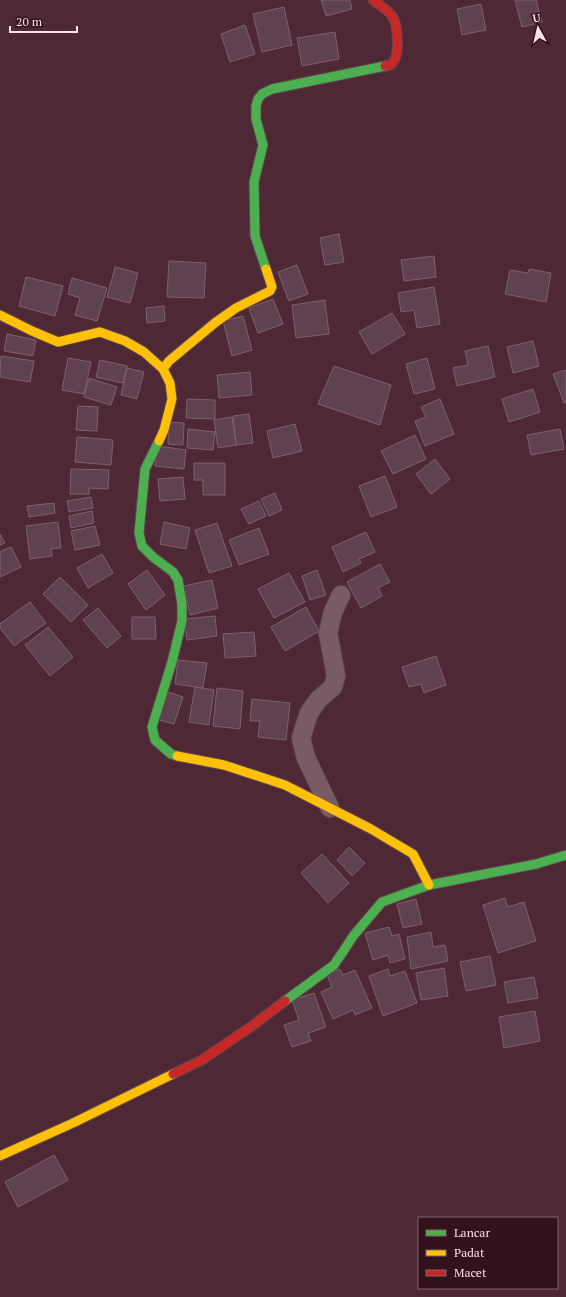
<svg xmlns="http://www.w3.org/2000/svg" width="566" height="1297" font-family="'PT Serif',serif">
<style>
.building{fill:#60414f;stroke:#7f606e}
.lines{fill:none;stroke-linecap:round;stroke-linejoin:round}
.street-casing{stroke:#61464e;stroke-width:20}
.fast-casing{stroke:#61464e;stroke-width:11}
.slow-casing{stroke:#61464e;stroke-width:11}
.jam-casing{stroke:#61464e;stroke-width:11}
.street{stroke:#795b64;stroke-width:18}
.fast{stroke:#4caf50;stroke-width:9}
.slow{stroke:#ffc107;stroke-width:9}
.jam{stroke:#c62828;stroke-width:9}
</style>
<rect width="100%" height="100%" fill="#4f2835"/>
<g class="building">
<polygon points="321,0 350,0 352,9 326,16"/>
<polygon points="515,0 536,0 542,22 522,27"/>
<polygon points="481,4 486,30 462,35 457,9"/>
<polygon points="284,7 292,45 262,52 253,14"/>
<polygon points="245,25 255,54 230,62 221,34"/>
<polygon points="335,32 339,59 302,66 297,38"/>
<polygon points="339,234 344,262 325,265 320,238"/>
<polygon points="434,256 436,277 404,281 401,260"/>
<polygon points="169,261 206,263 204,298 167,297"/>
<polygon points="297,265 308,294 289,301 278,272"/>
<polygon points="115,267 138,273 130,303 107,297"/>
<polygon points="529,269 551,273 546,302 505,294 510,270 528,273"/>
<polygon points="26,277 63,286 55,316 19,306"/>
<polygon points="72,278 107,288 97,321 75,315 80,298 68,294"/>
<polygon points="434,287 440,324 417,328 414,310 401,312 398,293"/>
<polygon points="273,299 283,324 258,333 249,308"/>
<polygon points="325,300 329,334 296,338 292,305"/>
<polygon points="164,306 165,321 147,323 146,308"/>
<polygon points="392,313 405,334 372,354 359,332"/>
<polygon points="243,316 252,350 232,356 223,321"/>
<polygon points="7,334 36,340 33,356 4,351"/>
<polygon points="533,341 539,366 513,373 507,347"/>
<polygon points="488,346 495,377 457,386 453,368 468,365 465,351"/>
<polygon points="1,356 34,361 30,382 0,377"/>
<polygon points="68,358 91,362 84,394 62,390"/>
<polygon points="427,358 435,389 414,394 406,364"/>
<polygon points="100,360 127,366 123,383 96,377"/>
<polygon points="334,366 391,385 380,425 318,404"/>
<polygon points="127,368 144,372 137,399 121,395"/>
<polygon points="566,370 566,403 564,403 553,374"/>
<polygon points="250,372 252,395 219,398 217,375"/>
<polygon points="89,378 117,387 111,405 84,397"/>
<polygon points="533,389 540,412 509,422 502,399"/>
<polygon points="187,399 215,400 215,419 186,418"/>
<polygon points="440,399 454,434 425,446 415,421 426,417 421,407"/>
<polygon points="78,406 98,407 97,431 76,430"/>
<polygon points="249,414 253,443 236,445 233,416"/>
<polygon points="232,417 236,445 218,448 214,420"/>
<polygon points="169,422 184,423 183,445 168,444"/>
<polygon points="295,424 302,451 273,458 267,431"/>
<polygon points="188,429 215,432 213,450 187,448"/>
<polygon points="560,429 564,449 531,455 527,435"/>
<polygon points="415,435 426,459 393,474 381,451"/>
<polygon points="77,437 113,440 111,465 75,462"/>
<polygon points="158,446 186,450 184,469 155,466"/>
<polygon points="435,459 450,479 431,494 416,474"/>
<polygon points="194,463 225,463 225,495 203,495 203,480 194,480"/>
<polygon points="71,469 109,470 108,489 89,488 89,494 70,494"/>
<polygon points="385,476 397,507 371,517 359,486"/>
<polygon points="183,477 185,499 160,501 158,479"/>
<polygon points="275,493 282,510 269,516 261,499"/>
<polygon points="91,497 93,508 69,512 67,501"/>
<polygon points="259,501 266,516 249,524 241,509"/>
<polygon points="54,503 55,513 29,517 27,506"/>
<polygon points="92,511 94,523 71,528 69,516"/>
<polygon points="58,522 61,548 51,549 52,556 30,559 26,526"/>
<polygon points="164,522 190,528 186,549 160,544"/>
<polygon points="217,523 232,566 209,573 195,530"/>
<polygon points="95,526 100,545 75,550 71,531"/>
<polygon points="259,528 269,554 239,565 229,540"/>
<polygon points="366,532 375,552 359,559 361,563 343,572 332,547"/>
<polygon points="0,534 5,543 0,545"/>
<polygon points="11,547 21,567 0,577 0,552"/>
<polygon points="102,554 113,573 88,588 77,568"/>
<polygon points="380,564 390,582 378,588 382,596 361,608 347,582"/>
<polygon points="147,570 165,595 146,610 128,584"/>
<polygon points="317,570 326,595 310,600 302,576"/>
<polygon points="289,573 305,602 274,618 258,589"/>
<polygon points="60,577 88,605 71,622 43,594"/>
<polygon points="212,580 218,608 190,615 184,586"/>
<polygon points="30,602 46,623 14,646 0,628 0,624"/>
<polygon points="306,607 319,631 285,651 271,627"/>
<polygon points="98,608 121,636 107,648 83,620"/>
<polygon points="215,616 217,636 187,640 184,619"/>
<polygon points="132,617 155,617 156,639 132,639"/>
<polygon points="48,627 73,657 50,676 25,645"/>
<polygon points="254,632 256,656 225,658 223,634"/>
<polygon points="436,656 446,685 424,693 421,684 409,687 402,667"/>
<polygon points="178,660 207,663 203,688 175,684"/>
<polygon points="195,687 214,690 209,725 189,722"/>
<polygon points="217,688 243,691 240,729 213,726"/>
<polygon points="168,692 183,697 174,724 159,720"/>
<polygon points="252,699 290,703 286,740 258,737 260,721 250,721"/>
<polygon points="349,847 365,863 352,876 337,860"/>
<polygon points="322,854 349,883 328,903 301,873"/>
<polygon points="505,898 508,907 524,902 536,941 498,953 483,905"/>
<polygon points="416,899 422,924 403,928 397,904"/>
<polygon points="389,927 392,936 399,934 405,959 390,963 388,955 373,960 365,933"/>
<polygon points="431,932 433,947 445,945 448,961 411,969 407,937"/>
<polygon points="490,956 496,985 466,991 460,962"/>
<polygon points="444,968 448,996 421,1000 416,973"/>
<polygon points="340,969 343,975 355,970 372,1008 355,1015 353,1010 333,1019 321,992 332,987 327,975"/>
<polygon points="388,969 390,976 405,971 417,1003 383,1016 369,976"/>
<polygon points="534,977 538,998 508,1003 504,982"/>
<polygon points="314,993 326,1027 308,1033 311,1041 292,1047 284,1025 299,1020 292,1000"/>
<polygon points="535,1011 540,1041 504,1048 499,1017"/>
<polygon points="54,1155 68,1180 18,1207 5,1182"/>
</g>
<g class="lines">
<defs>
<polyline id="street" points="330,808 306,758 301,738 309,713 318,700 333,687 336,676 328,633 333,612 341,595"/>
<g id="fast">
<polyline points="266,269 255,236 254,182 263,145 256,119 256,106 258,99 262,94 272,89 385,66"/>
<polyline points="159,441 145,469 139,533 142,546 153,557 173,572 178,580 182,604 182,621 172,662 152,727 155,740 171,754 177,756"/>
<polyline points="285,1001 334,965 354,935 382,902 429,885 536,864 566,855"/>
</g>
<g id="slow">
<polyline points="0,315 32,331 58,342 100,332 125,341 144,352 163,369 170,383 172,399 164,430 159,441"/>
<polyline points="163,369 169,361 216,322 236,308 270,291 272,287 266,269"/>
<polyline points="177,756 224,765 285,785 371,829 413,854 429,885"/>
<polyline points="0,1156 73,1123 173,1074"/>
</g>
<g id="jam">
<path d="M373 0C379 5 387 9 392 16 398 24 400 54 393 62 391 65 388 66 385 66"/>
<polyline points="173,1074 202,1060 252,1026 285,1001"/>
</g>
</defs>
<use href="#street" class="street-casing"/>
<use href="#fast" class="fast-casing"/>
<use href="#slow" class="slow-casing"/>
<use href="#jam" class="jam-casing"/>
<use href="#street" class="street"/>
<use href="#fast" class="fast"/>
<use href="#slow" class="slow"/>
<use href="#jam" class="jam"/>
</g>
<rect x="418" y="1217" width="140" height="72" fill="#32121b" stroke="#84656d"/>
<rect x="426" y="1230" width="20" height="6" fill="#4caf50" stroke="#84656d"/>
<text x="454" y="1237" font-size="12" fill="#fee2e8">Lancar</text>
<rect x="426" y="1250" width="20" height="6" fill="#ffc107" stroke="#84656d"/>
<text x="454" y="1257" font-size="12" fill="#fee2e8">Padat</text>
<rect x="426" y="1270" width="20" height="6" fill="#c62828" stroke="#84656d"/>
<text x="454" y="1277" font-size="12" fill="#fee2e8">Macet</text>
<g transform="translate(538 28) rotate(352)" stroke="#32121b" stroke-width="3" paint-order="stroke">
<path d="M0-3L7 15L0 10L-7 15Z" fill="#fee2e8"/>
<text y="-6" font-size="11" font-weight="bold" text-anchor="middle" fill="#fee2e8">U</text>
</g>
<path d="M10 26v6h67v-6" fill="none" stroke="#fee2e8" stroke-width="2"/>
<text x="16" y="26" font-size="12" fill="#fee2e8" stroke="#32121b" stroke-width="3" paint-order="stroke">20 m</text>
</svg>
